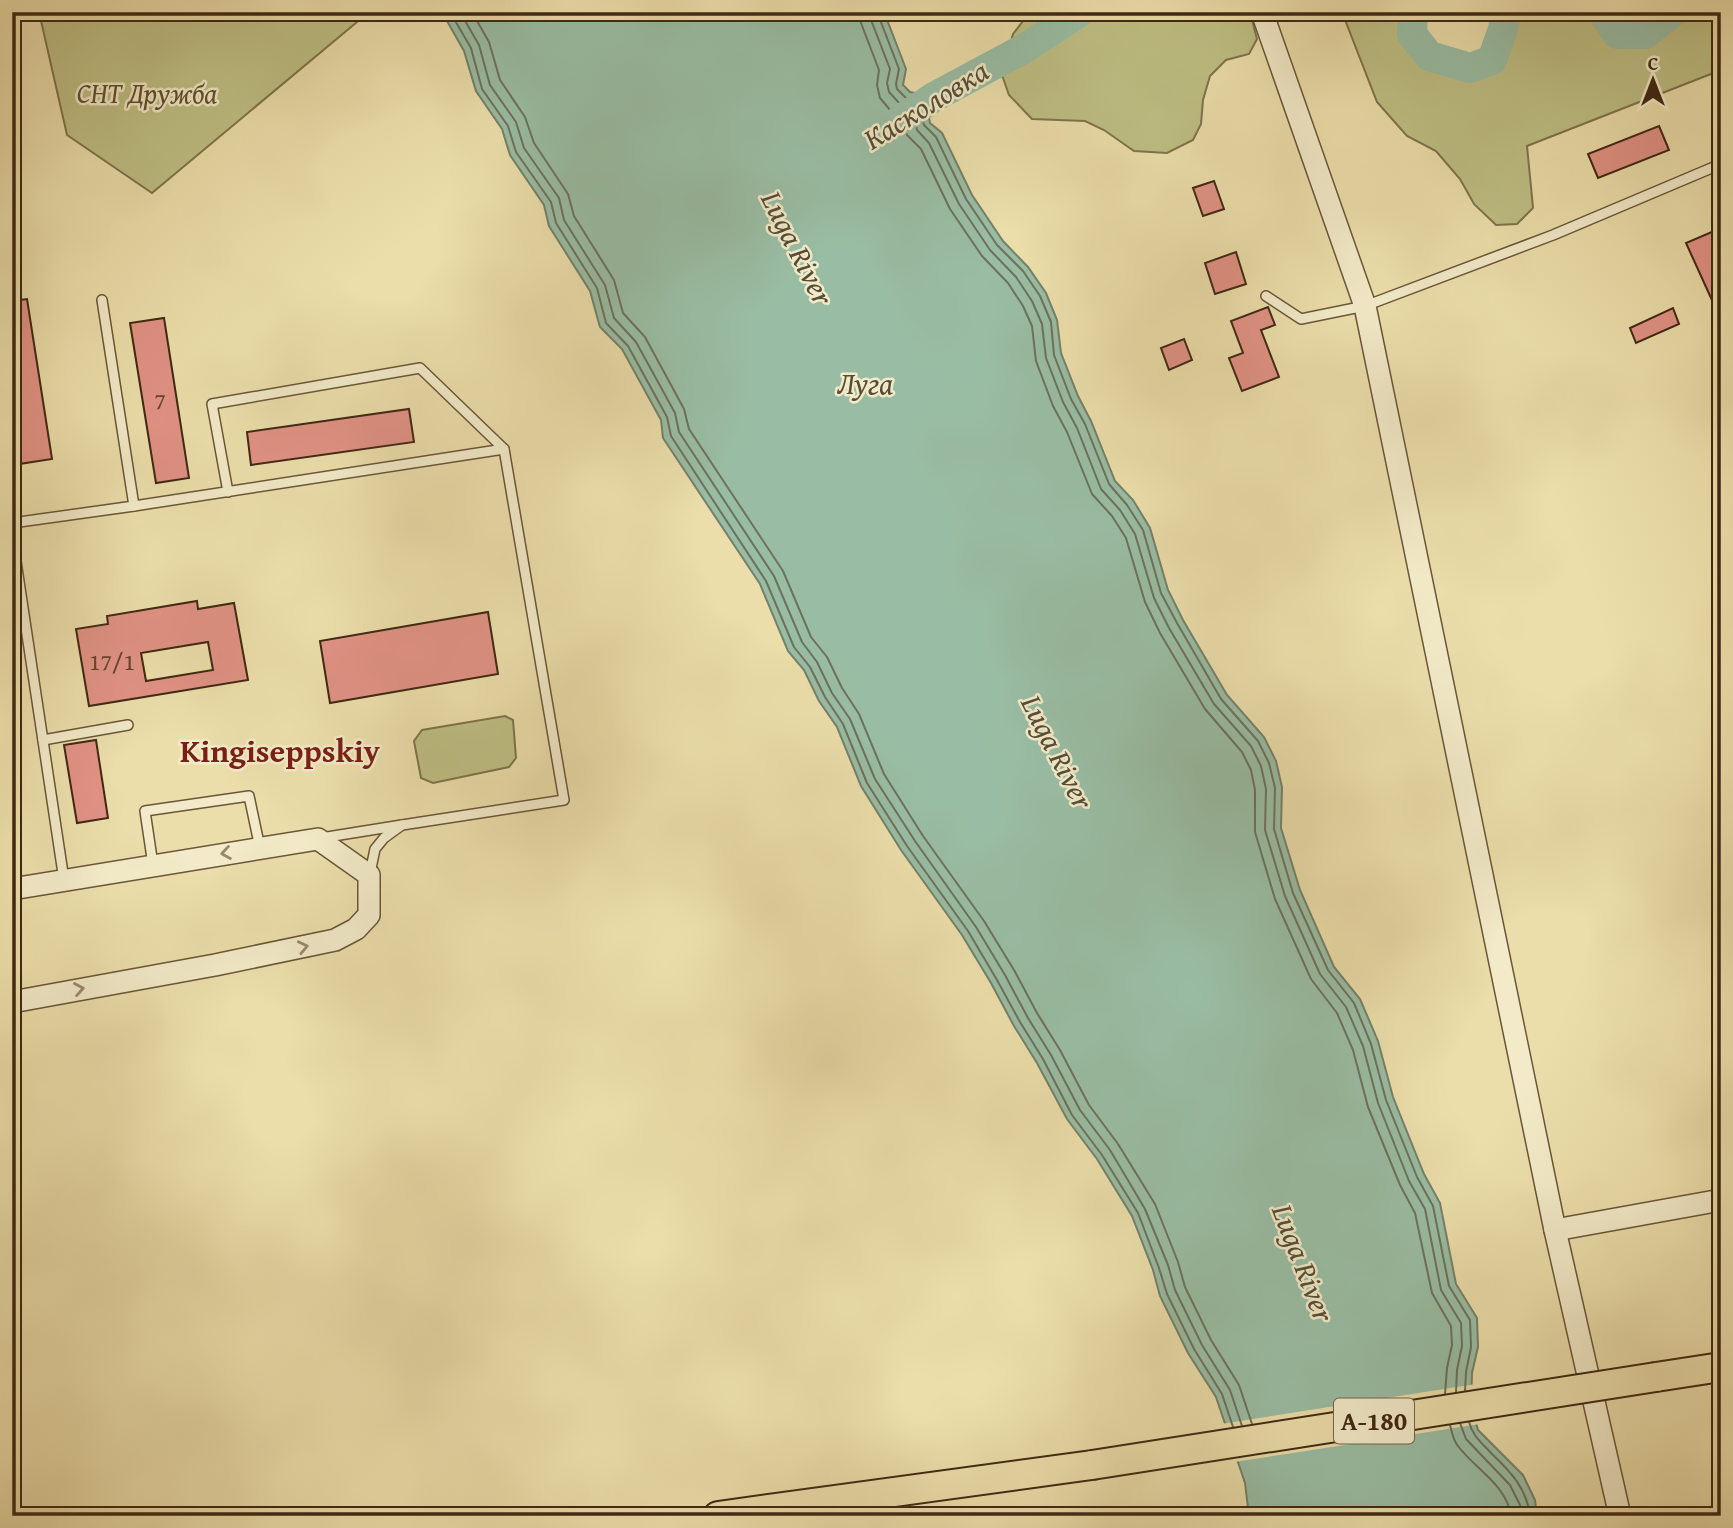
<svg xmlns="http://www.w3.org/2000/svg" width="1733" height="1528" font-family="'Gentium Book Plus',serif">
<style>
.green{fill:#bebf84;stroke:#7e744c;stroke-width:2}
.water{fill:#99bda4;stroke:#75816a;stroke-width:2}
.pier{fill:#ebdeaa}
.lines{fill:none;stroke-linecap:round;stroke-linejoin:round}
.shore{stroke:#6c725c;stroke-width:2}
.river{stroke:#99bda4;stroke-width:30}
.building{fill:#e19285;stroke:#3f2813;stroke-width:2;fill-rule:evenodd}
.service-casing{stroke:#6a5639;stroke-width:12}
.tertiary-casing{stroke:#6a5639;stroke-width:24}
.trunk-casing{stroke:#3f2813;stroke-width:32}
.service{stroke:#f2eac8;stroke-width:9}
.tertiary{stroke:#f2eac8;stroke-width:21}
.trunk{stroke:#ebdeaa;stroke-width:28}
.trunk-bridge-casing{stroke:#3f2813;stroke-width:32;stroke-linecap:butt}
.trunk-bridge{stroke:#ebdeaa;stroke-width:28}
.oneway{stroke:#98896e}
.labels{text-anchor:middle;stroke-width:5;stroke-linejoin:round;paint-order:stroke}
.number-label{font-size:24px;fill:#684230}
.shield{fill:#f2eac8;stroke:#756249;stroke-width:2}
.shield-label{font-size:26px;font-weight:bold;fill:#3f2813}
.park-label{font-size:28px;font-style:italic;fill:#5f4e2f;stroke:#f2eac8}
.water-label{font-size:30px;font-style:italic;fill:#564d37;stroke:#f2eac8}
.quarter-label{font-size:32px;font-weight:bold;fill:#7a1f14;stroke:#f2eac8}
</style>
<rect width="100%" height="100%" fill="#ebdeaa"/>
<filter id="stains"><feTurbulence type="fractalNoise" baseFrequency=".00286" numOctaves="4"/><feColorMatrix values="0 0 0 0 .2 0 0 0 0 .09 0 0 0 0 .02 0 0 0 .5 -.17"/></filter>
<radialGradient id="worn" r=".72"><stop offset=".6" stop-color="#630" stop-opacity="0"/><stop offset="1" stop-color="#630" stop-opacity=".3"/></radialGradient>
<g class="green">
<polygon points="39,12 369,12 152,193 67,135"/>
<polygon points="1030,12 1250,12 1257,39 1249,54 1226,60 1210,76 1203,100 1201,124 1193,140 1167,153 1134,151 1104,130 1085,121 1032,119 1009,95 1002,75 1013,34"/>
<polygon points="1342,12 1413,12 1412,34 1429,56 1470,68 1492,60 1503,29 1506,12 1603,12 1617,34 1645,34 1673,12 1721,12 1721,77 1716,72 1527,146 1533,208 1517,224 1496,225 1474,204 1460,179 1436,151 1407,136 1377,102"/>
<polygon points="505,716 513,720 516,758 509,767 433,783 421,778 414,741 422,730"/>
</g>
<polygon class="water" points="442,12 884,12 906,69 903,85 910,92 934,97 928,113 930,123 942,133 972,195 1003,241 1028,267 1046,293 1057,320 1061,353 1078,396 1091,421 1115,481 1133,500 1150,528 1168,590 1183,620 1227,695 1264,737 1276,761 1282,787 1281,828 1300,890 1334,967 1360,999 1378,1041 1393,1097 1424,1174 1440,1203 1456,1284 1477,1318 1478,1347 1472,1373 1471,1405 1478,1430 1523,1475 1535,1500 1537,1516 1249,1516 1245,1483 1216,1397 1188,1353 1160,1296 1153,1270 1132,1216 1097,1159 1067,1119 1037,1063 1014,1026 991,983 962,935 901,850 861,786 837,727 819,701 804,670 788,651 760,584 663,438 661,420 622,349 600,327 590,291 549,226 544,205 510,155 502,129 476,91 464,51"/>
<polygon class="pier" points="1476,1384 1475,1405 1480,1424 1234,1462 1221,1424"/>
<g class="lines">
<g class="shore">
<polyline points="450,12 471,48 482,89 508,126 516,152 551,202 556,223 597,288 606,323 628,346 667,417 671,436 766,581 794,647 810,667 825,697 843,724 867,783 907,846 968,931 997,980 1020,1022 1043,1059 1072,1115 1102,1155 1138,1213 1159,1268 1167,1294 1194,1349 1222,1394 1233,1427"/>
<polyline points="460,12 479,45 490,85 516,122 524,148 559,198 564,220 605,285 614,318 636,342 675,413 679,432 774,576 802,642 817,662 832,693 850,719 875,779 915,841 976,927 1005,975 1028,1018 1051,1055 1080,1110 1110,1150 1145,1209 1168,1265 1175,1290 1202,1345 1230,1390 1242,1426"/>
<polyline points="472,12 489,42 500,80 525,117 534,143 568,194 574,216 614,280 623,313 645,337 684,409 689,429 783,571 811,637 827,657 842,688 859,714 884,774 923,836 984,921 1014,970 1037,1013 1060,1050 1089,1105 1118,1144 1155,1204 1178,1262 1185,1287 1211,1340 1239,1385 1252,1424"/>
<polyline points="859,12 861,23 879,70 877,85 880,98 891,111 902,118 907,135 921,149 950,209 982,256 1008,283 1023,306 1032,326 1036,361 1053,406 1067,432 1092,494 1112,516 1126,538 1145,602 1160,633 1205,709 1242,752 1251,770 1255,790 1255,832 1275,899 1311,979 1337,1013 1353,1050 1368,1107 1400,1185 1415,1213 1432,1293 1451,1326 1452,1345 1447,1368 1445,1394"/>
<polyline points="870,12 871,20 890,69 887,83 889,92 900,104 912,109 917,130 929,143 959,204 990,250 1016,277 1032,301 1042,324 1046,358 1063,402 1077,428 1101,489 1120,510 1135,534 1154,598 1169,628 1214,704 1251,746 1261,766 1266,789 1265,830 1285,896 1320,974 1346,1007 1363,1046 1378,1103 1409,1181 1425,1209 1441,1290 1461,1323 1462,1346 1457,1370 1456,1392"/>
<polyline points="878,12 879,17 899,69 896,84 897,89 906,98 923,103 921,114 924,125 936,137 966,199 997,245 1023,271 1040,296 1051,322 1054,355 1071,399 1085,424 1109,484 1127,505 1143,530 1161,593 1177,623 1221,699 1258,741 1269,763 1275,788 1274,829 1293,893 1328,970 1354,1003 1371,1044 1386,1100 1417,1177 1433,1206 1449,1286 1470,1320 1471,1347 1466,1372 1465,1391"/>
<path d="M1469 1422C1473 1437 1482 1443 1492 1454 1511 1472 1527 1489 1530 1516"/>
<polyline points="1460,1423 1466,1439 1510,1485 1520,1505 1522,1516"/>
<path d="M1450 1425C1452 1432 1453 1440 1458 1446 1475 1469 1507 1485 1511 1516"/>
</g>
<g class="river">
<polyline points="1413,12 1412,34 1429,56 1470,68 1492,60 1503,29 1506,12"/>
<polyline points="1603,12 1617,34 1645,34 1673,12"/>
<polyline points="900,120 934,97 1027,47 1080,12"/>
</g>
</g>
<g class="building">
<polygon points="1659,126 1669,150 1598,178 1588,154"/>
<polygon points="1214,181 1224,209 1203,216 1193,188"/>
<polygon points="1721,228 1721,320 1686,243"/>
<polygon points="1236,252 1246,284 1215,294 1205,263"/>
<polygon points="27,299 52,459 19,464 12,422 12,301"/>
<polygon points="1268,307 1275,325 1261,330 1279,377 1242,391 1229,358 1243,353 1231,321"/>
<polygon points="1673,308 1679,324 1636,343 1630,328"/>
<polygon points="164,318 189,478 156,483 130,323"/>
<polygon points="1184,339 1192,360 1169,370 1161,348"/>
<polygon points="409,409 414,442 251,465 247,432"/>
<path d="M197 601 198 609 234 603 248 680 89 706 76 629 108 624 107 616ZM208 642 213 670 146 681 141 653Z"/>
<polygon points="488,612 498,674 330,703 320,641"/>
<polygon points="96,740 108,818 77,823 64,745"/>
</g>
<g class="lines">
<defs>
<g id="service">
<polyline points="1266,296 1301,319 1365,306 1553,235 1721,164"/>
<polyline points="102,300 134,506"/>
<polyline points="228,492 212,404 420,368 504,449"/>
<polyline points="12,523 134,506 504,449 564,800 402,825"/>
<polyline points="12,535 64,880"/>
<polyline points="43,740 128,725"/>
<polyline points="321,838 402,825 384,838 375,849 370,873"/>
<polyline points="153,865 145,811 249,796 260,848"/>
</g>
<g id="tertiary">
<polyline points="1262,12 1365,306 1555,1230 1620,1516"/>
<polyline points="12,889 318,839 369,875 369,915 356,929 335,940 215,965 12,1002"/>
<polyline points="1555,1230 1721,1200"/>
<polyline points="1717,1516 1721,1515"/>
</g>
<g id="trunk">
<polyline points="1656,1377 1721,1367"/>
<polyline points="718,1516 1092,1465"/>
</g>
</defs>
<use href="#service" class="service-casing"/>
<use href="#tertiary" class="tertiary-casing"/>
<use href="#trunk" class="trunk-casing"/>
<use href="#service" class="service"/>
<use href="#tertiary" class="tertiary"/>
<use href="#trunk" class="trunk"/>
<defs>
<polyline id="trunk-bridge" points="1092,1465 1656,1377"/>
</defs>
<use href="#trunk-bridge" class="trunk-bridge-casing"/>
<use href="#trunk-bridge" class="trunk-bridge"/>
</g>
<defs><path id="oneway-chevron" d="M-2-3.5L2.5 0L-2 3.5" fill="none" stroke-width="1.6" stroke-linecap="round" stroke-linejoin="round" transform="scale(1.75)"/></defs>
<g class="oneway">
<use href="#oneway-chevron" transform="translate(226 853) rotate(171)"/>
<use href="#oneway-chevron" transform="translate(303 947) rotate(-12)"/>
<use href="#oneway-chevron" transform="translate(79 989) rotate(-10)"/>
</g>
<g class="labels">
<g class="number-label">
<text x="160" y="409">7</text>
<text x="112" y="670">17/1</text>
</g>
<rect class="shield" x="1334" y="1398.5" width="80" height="45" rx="5"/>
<g class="shield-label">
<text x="1374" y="1430">А-180</text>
</g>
<g class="park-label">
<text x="147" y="103">СНТ Дружба</text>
</g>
<g class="water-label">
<text transform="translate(926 105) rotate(-32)" y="10">Касколовка</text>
<text transform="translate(797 248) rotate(63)" y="10">Luga River</text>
<text x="865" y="394">Луга</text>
<text transform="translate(1057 752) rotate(63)" y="10">Luga River</text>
<text transform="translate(1303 1263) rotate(69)" y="10">Luga River</text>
</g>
<g class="quarter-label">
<text x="280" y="762">Kingiseppskiy</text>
</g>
</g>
<rect width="1733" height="1528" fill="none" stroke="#ebdeaa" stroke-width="42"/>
<rect x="14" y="14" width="1705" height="1500" fill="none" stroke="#3f2813" stroke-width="3.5"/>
<rect x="21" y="21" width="1691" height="1486" fill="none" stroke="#3f2813" stroke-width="2"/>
<g transform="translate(1653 80)" stroke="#f2eac8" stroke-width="5" paint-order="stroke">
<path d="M0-5L12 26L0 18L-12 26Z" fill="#3f2813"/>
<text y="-10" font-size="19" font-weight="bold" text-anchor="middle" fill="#3f2813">С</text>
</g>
<rect width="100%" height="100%" filter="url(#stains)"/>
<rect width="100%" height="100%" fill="url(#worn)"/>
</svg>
